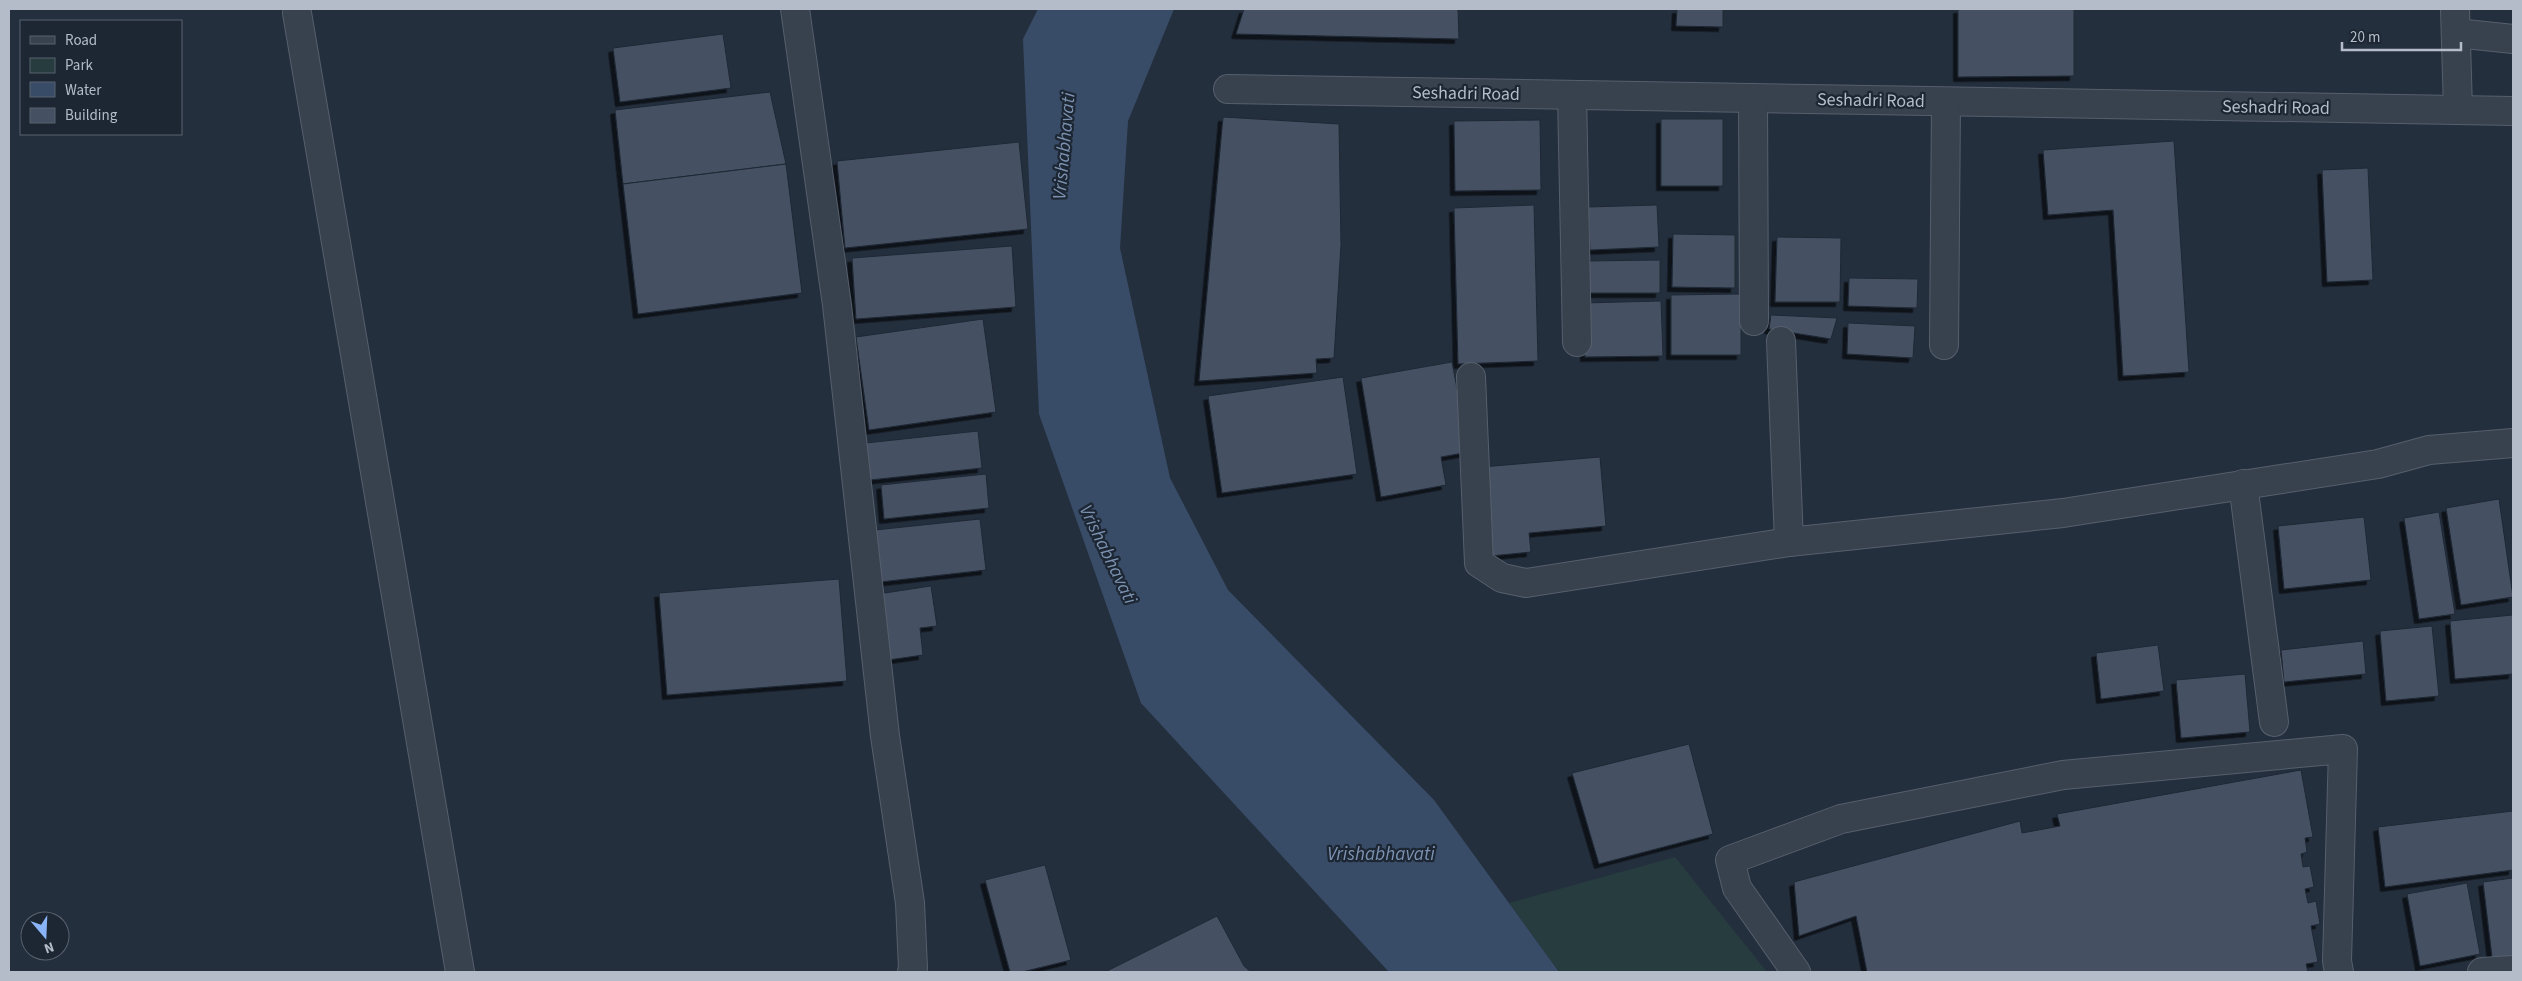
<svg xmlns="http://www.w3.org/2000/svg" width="2522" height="981" font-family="'Source Sans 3',sans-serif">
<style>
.green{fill:#263c3f}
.water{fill:#394c67}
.building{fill:#455162;stroke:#1f2835;filter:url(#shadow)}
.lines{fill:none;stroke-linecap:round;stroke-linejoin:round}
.minor-casing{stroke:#565f6c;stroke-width:30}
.minor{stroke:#38414e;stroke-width:28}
.labels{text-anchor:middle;stroke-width:4.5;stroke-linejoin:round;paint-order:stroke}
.street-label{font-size:18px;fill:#b4bcc9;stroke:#1d2633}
.water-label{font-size:19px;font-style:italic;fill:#7c92b1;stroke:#1d2633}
</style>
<defs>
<filter id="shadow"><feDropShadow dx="-4.5" dy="4.5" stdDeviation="0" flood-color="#0009"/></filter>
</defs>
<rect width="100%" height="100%" fill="#242f3e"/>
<polygon class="green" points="1675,857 1767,972 1559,972 1509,903"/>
<polygon class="water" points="1038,9 1174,9 1128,121 1120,248 1170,478 1228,590 1434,800 1559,972 1389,972 1141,703 1039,414 1023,39"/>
<g class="building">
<polygon points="1244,9 1458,9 1459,39 1236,34"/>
<polygon points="1677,9 1723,9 1723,27 1676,26"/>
<polygon points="1958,9 2074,9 2074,76 1958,77"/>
<polygon points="723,34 731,88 620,102 613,48"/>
<polygon points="770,92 786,164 623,184 615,110"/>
<polygon points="1223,117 1339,124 1341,245 1334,358 1316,359 1317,373 1199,381"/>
<rect x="1661" y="119" width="62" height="67"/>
<polygon points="1540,120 1541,190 1455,191 1454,121"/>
<polygon points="2174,141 2189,372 2123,376 2113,210 2048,215 2043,150"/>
<polygon points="1019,142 1028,229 845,248 837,161"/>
<polygon points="786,164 802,293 638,314 623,184"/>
<polygon points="2368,168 2373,280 2327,282 2322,170"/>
<polygon points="1534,205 1538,361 1458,364 1454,208"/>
<polygon points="1657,205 1659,247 1590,250 1588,207"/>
<polygon points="1673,234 1735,235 1735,288 1672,287"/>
<polygon points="1777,237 1841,238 1840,302 1775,302"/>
<polygon points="1012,246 1016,307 856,319 852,258"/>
<polygon points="1660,260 1660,293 1588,293 1588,261"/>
<polygon points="1849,278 1918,279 1917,308 1848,306"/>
<polygon points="1741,294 1741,355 1671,355 1671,295"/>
<polygon points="1661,301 1663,356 1585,357 1584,303"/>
<polygon points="1771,315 1837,318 1831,339 1769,329"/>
<polygon points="983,319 996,412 869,430 856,337"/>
<polygon points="1848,323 1915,326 1913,358 1847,354"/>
<polygon points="1452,362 1469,452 1441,457 1446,485 1381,497 1361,378"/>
<polygon points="1343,377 1357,474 1222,493 1208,396"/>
<polygon points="978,431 982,468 870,480 866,443"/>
<polygon points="1600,457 1606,526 1529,533 1531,552 1490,556 1482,467"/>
<polygon points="986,474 989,508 884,519 881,485"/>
<polygon points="2499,499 2513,597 2461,605 2446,508"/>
<polygon points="2439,512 2455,614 2419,619 2404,518"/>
<polygon points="2364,517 2371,580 2284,589 2278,526"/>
<polygon points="980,519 986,570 880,582 875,530"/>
<polygon points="839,579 847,681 667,695 659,593"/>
<polygon points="931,586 937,626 920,628 923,655 888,660 878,594"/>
<polygon points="2513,615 2513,674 2455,679 2450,621"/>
<polygon points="2432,626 2439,696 2386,701 2380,631"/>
<polygon points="2363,641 2366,674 2284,682 2281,650"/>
<polygon points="2158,645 2164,691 2101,699 2096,653"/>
<polygon points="2245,674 2250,732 2181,738 2176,680"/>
<polygon points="1689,744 1713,834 1599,864 1572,773"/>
<polygon points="2301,770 2313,837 2305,838 2307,852 2301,854 2303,867 2310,866 2314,887 2305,889 2308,903 2316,901 2320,924 2311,926 2318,962 2306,964 2308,972 1867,972 1856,916 1799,936 1794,882 2020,821 2022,833 2060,826 2057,814"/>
<polygon points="2513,811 2513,870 2385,887 2378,827"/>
<polygon points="1045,865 1071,960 1022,972 1010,972 985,880"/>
<polygon points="2513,878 2513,962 2493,965 2483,882"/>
<polygon points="2467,883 2480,954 2420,966 2407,894"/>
<polygon points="1217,916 1244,966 1251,972 1105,972"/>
</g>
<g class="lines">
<defs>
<g id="minor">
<polyline points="795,9 837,305 885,736 910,903 913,968 912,972"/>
<polyline points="2455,9 2458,110"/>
<polyline points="297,13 460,972"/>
<polyline points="2456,33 2513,39"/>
<polyline points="1228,89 2513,111"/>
<polyline points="1572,95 1577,342"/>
<polyline points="1753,98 1754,321"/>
<polyline points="1781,341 1789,542"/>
<polyline points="1944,345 1946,102"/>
<polyline points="1471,377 1479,563 1502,578 1526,583 1789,542 2063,513 2378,464 2429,450 2513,443"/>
<polyline points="2243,484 2274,722"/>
<polyline points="1796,972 1737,888 1730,860 1841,819 2063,775 2343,749 2337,961 2339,972"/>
<polyline points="2482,972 2513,970"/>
</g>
</defs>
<use href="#minor" class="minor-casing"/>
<use href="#minor" class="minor"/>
</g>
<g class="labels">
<g class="street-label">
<text transform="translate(1466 93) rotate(1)" y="6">Seshadri Road</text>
<text transform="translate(1871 100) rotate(1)" y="6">Seshadri Road</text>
<text transform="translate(2276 107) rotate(1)" y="6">Seshadri Road</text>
</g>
<g class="water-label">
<text transform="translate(1063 146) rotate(-85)" y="7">Vrishabhavati</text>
<text transform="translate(1109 554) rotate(64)" y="7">Vrishabhavati</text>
<text x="1381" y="860">Vrishabhavati</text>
</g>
</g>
<rect width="2522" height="981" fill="none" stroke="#b4bcc9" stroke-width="20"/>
<rect x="20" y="20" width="162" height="115" fill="#1d2633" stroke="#59626f"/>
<rect x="30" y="36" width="25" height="8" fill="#38414e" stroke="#59626f"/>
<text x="65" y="45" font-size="15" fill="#b4bcc9">Road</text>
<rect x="30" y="58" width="25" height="15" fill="#263c3f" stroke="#59626f"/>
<text x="65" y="70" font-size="15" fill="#b4bcc9">Park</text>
<rect x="30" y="82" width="25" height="15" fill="#394c67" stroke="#59626f"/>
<text x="65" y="95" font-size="15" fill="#b4bcc9">Water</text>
<rect x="30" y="108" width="25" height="15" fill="#455162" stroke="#59626f"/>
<text x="65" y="120" font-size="15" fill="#b4bcc9">Building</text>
<g transform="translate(45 936) rotate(161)"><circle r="24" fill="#1d2633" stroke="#59626f"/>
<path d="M0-4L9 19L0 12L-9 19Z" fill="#8ab4f8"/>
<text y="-8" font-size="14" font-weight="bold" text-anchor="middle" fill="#b4bcc9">N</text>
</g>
<path d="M2342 42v8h119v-8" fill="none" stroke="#b4bcc9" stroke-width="2.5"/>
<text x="2350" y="42" font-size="15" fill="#b4bcc9" stroke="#1d2633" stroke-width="4" paint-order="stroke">20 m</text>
</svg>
